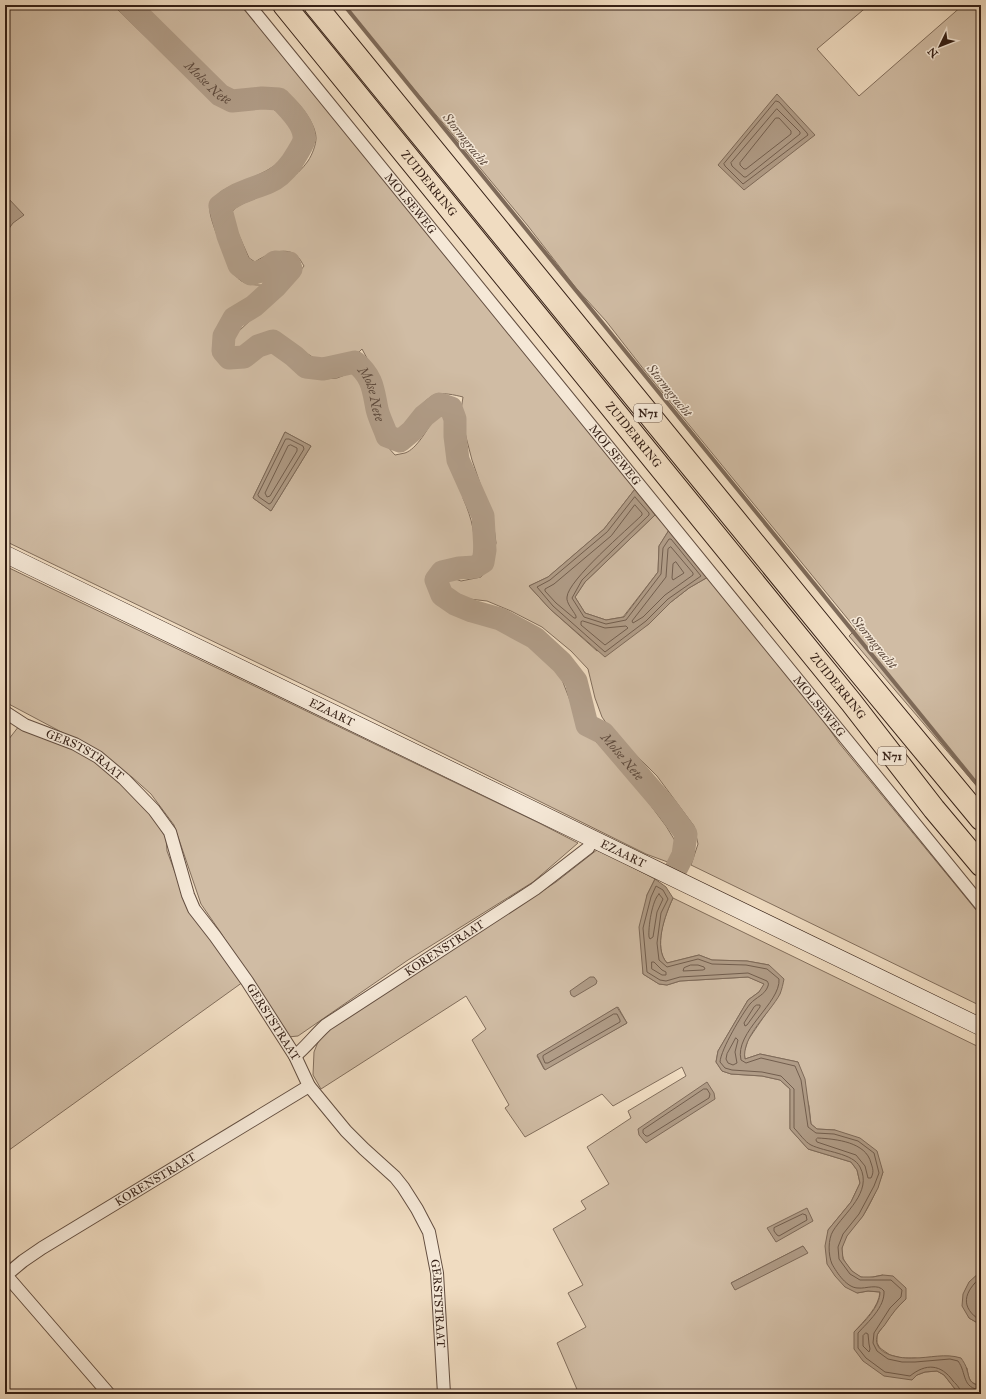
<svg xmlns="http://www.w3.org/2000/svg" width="986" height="1399" font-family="'IM FELL Great Primer',serif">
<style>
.green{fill:#d0bca4;stroke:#826e5c;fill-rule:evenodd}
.water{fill:#b09c87;stroke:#7e6a59}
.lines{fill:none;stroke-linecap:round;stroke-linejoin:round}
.shore{stroke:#725e4e;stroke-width:1}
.stream{stroke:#7e6a59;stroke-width:4}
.river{stroke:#b09c87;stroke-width:23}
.street-casing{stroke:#634e40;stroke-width:14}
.secondary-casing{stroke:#341f15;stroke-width:18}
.highway-casing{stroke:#341f15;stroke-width:24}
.street{stroke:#f5e8d7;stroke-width:12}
.secondary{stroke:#f5e8d7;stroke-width:17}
.highway{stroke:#f0dcc1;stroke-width:22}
.labels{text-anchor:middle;stroke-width:3;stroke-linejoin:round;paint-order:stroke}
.shield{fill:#f5e8d7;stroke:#6e5b4f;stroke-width:1}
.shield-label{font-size:11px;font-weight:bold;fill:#341f15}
.street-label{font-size:12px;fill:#341f15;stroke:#f5e8d7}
.water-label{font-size:13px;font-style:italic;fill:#5f4b3d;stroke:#f5e8d7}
</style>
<rect width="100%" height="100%" fill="#f0dcc1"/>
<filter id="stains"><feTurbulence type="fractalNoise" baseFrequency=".005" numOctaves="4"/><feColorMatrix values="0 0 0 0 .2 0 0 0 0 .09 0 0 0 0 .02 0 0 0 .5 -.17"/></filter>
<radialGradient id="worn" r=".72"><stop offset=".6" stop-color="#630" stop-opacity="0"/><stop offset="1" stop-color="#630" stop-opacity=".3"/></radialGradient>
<g class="green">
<path d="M5 5H110L117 9 206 95 233 110 269 108C278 110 283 116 288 122 299 136 299 144 286 156 278 164 269 170 258 175 246 181 217 188 212 202 211 204 210 208 210 211 210 221 227 260 232 271 240 283 247 285 261 285L262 291 254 301 234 314 227 321 217 338 215 350 218 358 228 365 238 363 269 350H275L283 355 309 376 324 379 337 378 350 373 359 374C366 386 368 398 371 412 376 427 384 444 395 455 398 454 402 454 405 453 417 449 428 428 435 417L444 416 449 418 451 422 448 431 451 451 457 473 468 498H463C472 519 477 537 473 559L441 565 431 576V587L433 594 440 601 465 617 480 619 506 629 535 649 559 672 580 726 601 747 634 783 666 826 677 844V856L673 864 646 854 343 704 5 541ZM285 432 311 446 271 511 253 498Z"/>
<path d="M144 5H246L635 489 604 529 548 577 529 586 550 609 597 651 649 624 671 602 689 588 708 577 814 707 839 743 981 916V1006L691 865 698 844 694 826 657 776 611 730 602 717 595 698 588 669 571 651 542 627 511 611 487 601 469 599 452 591 446 585 445 581 453 578 461 581 481 577 487 570 492 558 496 543 492 512 483 492 472 460 466 437 461 410 463 397C455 395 442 392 434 395 424 399 408 421 401 430L396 431 391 423 386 406 383 388 362 349 358 353C351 355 331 363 326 362 307 360 286 331 269 333 257 334 247 346 237 351L232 348V339L239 331 294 279 304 266C302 263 299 257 296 255 284 246 265 255 255 262L249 258 230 215C236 203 250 202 260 196 278 188 297 177 308 161 312 155 316 145 316 138 316 122 292 90 275 89 261 89 244 96 230 90 218 85 208 71 199 62 181 43 163 24 144 5Z"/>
<polygon points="345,5 869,5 817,49 859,96 963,5 981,5 981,791 849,636 856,629 645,371 606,321 576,288 528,226 448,129 343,6"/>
<polygon points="655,515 669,530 659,546 658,572 623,617 606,620 585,613 575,597 585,582"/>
<polygon points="5,566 539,823 578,843 533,882 408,960 298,1036 288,1037 219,930 201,904 174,825 151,794 132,777 84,744 5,702"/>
<polygon points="19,726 80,752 99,764 122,782 150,812 166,838 167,851 190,912 243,982 5,1153 5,744"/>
<path d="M598 849 655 879 647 895 643 974 659 984 667 985 680 981 748 977 765 984 759 992 748 1000 718 1051 716 1062 722 1071 731 1074 762 1076 780 1080 790 1089V1129L808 1149 851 1162 857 1170 860 1183 851 1202 828 1230 857 1293 868 1291 880 1292C879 1307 864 1321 854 1332L912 1380 917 1375 925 1372 937 1371 944 1375 959 1394H579L557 1343 586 1327 568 1293 583 1285 553 1229 586 1209 581 1201 609 1184 587 1147 631 1118 628 1111 686 1076 682 1067 613 1106 602 1094 525 1137 505 1108 509 1105 472 1040 486 1029 466 996 321 1089 313 1075 314 1052 318 1042 326 1032 556 882ZM618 1007 627 1023 544 1069 537 1056ZM803 1246 807 1253 731 1283Z"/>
<path d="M673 898 981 1048V1271C960 1291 963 1292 969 1318L981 1325V1386C969 1383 969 1379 967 1368L915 1358H902L890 1355 880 1348 877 1343V1335L894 1311 906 1299 883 1275C876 1276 868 1279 861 1277 851 1273 840 1259 842 1248 844 1235 855 1226 862 1217 871 1204 878 1187 883 1172L835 1130 817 1129 811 1124 809 1106 798 1062 760 1054 745 1059 744 1053 748 1040 780 993 769 965 747 961 712 960 699 955 667 963C653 947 665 915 673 898Z"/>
</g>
<g class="water">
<polygon points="777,94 815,135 744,190 718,165"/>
<polygon points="8,198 24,215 13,223 5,234 5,203"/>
<polygon points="285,432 311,446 271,511 253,498"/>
<polygon points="635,489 655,515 585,582 575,597 585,613 606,620 624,617 658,572 659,546 669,530 708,577 689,588 671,602 649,624 605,657 550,609 529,586 548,577 604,529"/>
<path d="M655 879 666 887 673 898C665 915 653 948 667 963L699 955 712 960 747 961 769 965 784 979C783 984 782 989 780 994 770 1013 741 1037 745 1059L760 1054 798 1062 805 1079 811 1124 817 1129 835 1130 860 1138 877 1151 883 1172 878 1188 863 1216 847 1236 842 1248 843 1259 852 1271 861 1277H873L883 1275 893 1276 906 1288V1299C898 1306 892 1314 886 1323 884 1327 878 1331 877 1336 872 1355 902 1359 914 1358 930 1358 945 1353 961 1358 963 1361 966 1365 967 1370 970 1381 969 1383 981 1386V1394H959L944 1375 937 1371 925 1372 917 1375 912 1380 884 1376 863 1361 854 1349V1332C864 1322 880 1307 880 1292L868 1291 857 1293 845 1287 835 1276 827 1264 825 1246 828 1230 851 1202 860 1183 857 1170 851 1162 808 1149 790 1129V1089L780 1080 762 1076 731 1074 722 1071 716 1062 718 1051 748 1000 759 992 764 984 748 977 680 981 667 985 659 984 643 974 639 927 647 895Z"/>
<polygon points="590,977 594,977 597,981 596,984 574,997 571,995 570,991"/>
<polygon points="617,1007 627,1023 545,1070 537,1055"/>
<polygon points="707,1082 714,1093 715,1099 646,1143 639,1135 638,1129"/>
<polygon points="807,1208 813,1221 776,1242 767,1228"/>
<polygon points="803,1246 808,1253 735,1290 731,1283"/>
<polygon points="981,1271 981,1325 969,1318 962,1306 963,1294 969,1282"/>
</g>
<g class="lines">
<g class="shore">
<polygon points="776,101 779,102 807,133 808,135 743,184 725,166 724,164"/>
<polygon points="777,109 800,132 800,134 746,177 744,177 732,166 731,163"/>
<polygon points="776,118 779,118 791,131 791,134 746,169 744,169 740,165 740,163"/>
<polygon points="286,439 289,439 303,446 304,449 271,503 269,504 259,497 258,495"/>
<polygon points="291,445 297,448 297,451 270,496 267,497 265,493 288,446"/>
<polygon points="635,497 649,513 649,515 582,580 572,598 584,617 606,624 626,620 661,574 663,548 669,539 671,539 701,576 668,599 646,621 605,652 553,606 537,587 550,580 607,532"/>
<path d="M635 505 642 513V515C628 529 568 580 567 597 566 603 573 610 576 616V618H574L556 603 545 591V589L554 584 611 536Z"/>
<polygon points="671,547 693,573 693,575 665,595 643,617 633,623 632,621 666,577 668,549"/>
<polygon points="676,562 684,573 673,580 672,578 673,564"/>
<polygon points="583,621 605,628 626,626 628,628 605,645 581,625 581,622"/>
<path d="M659 894 663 899 657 912 653 937 650 939 649 937C648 928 652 900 659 894Z"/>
<polygon points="652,962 654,962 662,970 666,972 666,975 662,975 652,969"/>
<polygon points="691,965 698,965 704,967 705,969 703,970 683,971 684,968"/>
<polygon points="757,1005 760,1005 760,1007 747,1025 745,1026 744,1023 754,1007"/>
<polygon points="614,1014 617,1014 620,1020 620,1022 548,1063 545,1063 543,1058 543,1056"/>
<polygon points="736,1038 738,1040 735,1052 737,1063 733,1065 728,1063 726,1059 727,1054"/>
<polygon points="704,1089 707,1089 710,1094 709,1098 648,1136 646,1136 643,1133 643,1130"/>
<path d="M818 1138C836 1139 866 1142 871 1163 873 1169 874 1172 871 1178H868L865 1166 856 1155 817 1142 816 1140Z"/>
<polygon points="803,1214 806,1215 807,1220 779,1236 777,1235 774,1231 774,1228"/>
<path d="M981 1277C964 1292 959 1307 981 1321"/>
<polygon points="866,1333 868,1334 869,1344 870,1349 869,1352 863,1346 863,1336"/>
<path d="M961 1394C961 1389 957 1385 953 1381 941 1364 926 1363 910 1376L885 1372 866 1358 858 1348V1333C868 1322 885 1307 884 1291 878 1283 866 1289 858 1288 847 1288 837 1273 832 1264 828 1255 828 1239 833 1231 844 1213 873 1192 860 1167 853 1153 825 1152 811 1145 805 1142 799 1133 794 1128V1089L781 1076 762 1072 732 1070 725 1068 720 1062C721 1049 742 1014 750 1004 756 997 765 995 768 986 769 983 768 983 767 981L748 973 680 977 666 981 660 980 647 972 643 928 651 897 656 886 663 890 668 899 661 913 657 943 659 960 667 967 698 959 712 964 746 965 767 969 779 979C781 1003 734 1032 741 1060L746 1063 761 1058 795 1066 801 1080 808 1127 816 1133 834 1134 858 1141 874 1153 879 1173 874 1186 859 1214 843 1234 838 1247 839 1259 850 1274 860 1280H891L902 1290 901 1297 890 1308 874 1333 873 1343 877 1351 888 1359 902 1362H915L950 1359 958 1361C967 1373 961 1388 981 1390"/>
</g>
<polyline class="stream" points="344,5 981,789"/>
<path class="river" id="s1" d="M129 5 220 95 232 101 262 98 279 99C288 108 306 125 304 140 303 145 295 157 292 162 286 170 279 178 269 182 250 190 236 192 220 206L228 236 239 265 251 274 265 270 275 262 289 263 291 269 275 287 254 306 234 318 224 336 223 351 229 358 244 357 258 346 273 341 294 356 306 367 323 369 355 362C373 377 373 389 377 409 379 418 384 427 387 436L400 441 412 431 424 416 439 404 451 408 455 419V436L458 460 483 516 485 550 483 562 475 567 459 568 442 572 436 580 442 595 455 604 472 611 500 619 535 638 562 663 576 681 587 725 603 733 667 808 686 834 683 855 677 867"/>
<defs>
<g id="street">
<path id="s2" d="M249 5 981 905"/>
<path id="s3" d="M5 712 25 725 75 744 98 757 124 779 154 810 170 832 188 895 194 909 215 936 247 981 295 1056 309 1086 346 1131 364 1149 395 1177 403 1187 417 1209 429 1232 437 1273 444 1394"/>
<path id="s4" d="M295 1056C306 1047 315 1035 326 1025L535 889 588 848 593 839"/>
<polyline points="6,1275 109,1394"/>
<path id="s5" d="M5 1276 23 1261 42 1248 309 1086"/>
</g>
<g id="secondary">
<path id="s6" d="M5 554 981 1027"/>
</g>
<g id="highway">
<path id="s7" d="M284 5 851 702 934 809 981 865"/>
<polyline points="315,5 851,662 981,819"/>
</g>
</defs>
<use href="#street" class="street-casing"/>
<use href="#secondary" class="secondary-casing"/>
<use href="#highway" class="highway-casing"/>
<use href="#street" class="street"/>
<use href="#secondary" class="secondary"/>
<use href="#highway" class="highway"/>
</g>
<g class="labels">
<g class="shield">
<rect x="634" y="404" width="28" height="18" rx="3"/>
<rect x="878" y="747" width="28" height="18" rx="3"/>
</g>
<g class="shield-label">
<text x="648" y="417">N71</text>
<text x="892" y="760">N71</text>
</g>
<g class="street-label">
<text dy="4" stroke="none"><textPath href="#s7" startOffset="230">ZUIDERRING</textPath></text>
<text dy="4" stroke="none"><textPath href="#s2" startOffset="256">MOLSEWEG</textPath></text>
<text dy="4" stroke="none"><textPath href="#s7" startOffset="554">ZUIDERRING</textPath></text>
<text dy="4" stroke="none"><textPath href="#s2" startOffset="580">MOLSEWEG</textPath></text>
<text dy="4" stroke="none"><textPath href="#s7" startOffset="878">ZUIDERRING</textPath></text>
<text dy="4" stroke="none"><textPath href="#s2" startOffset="904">MOLSEWEG</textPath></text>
<text dy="4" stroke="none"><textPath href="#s6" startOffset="363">EZAART</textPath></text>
<text dy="4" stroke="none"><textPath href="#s3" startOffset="91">GERSTSTRAAT</textPath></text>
<text dy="4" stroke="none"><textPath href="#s6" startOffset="687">EZAART</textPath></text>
<text dy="4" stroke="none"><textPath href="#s4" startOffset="185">KORENSTRAAT</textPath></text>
<text dy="4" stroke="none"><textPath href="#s3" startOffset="427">GERSTSTRAAT</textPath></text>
<text dy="4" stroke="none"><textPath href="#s5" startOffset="179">KORENSTRAAT</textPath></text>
<text dy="4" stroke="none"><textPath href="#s3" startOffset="763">GERSTSTRAAT</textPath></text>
</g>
<g class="water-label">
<text dy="5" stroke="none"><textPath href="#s1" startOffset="111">Molse Nete</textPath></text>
<text transform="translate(466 139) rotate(51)" y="5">Stormgracht</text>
<text transform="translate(670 390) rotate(51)" y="5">Stormgracht</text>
<text dy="5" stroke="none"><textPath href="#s1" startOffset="772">Molse Nete</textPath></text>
<text transform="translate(875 642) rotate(51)" y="5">Stormgracht</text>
<text dy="5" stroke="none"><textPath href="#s1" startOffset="1384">Molse Nete</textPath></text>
</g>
</g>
<rect width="986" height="1399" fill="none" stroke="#f0dcc1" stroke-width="20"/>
<rect x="6" y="6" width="974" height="1387" fill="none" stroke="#341f15" stroke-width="2"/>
<rect x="10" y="10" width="966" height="1379" fill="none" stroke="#341f15"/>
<g transform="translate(940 46) rotate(227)" stroke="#f5e8d7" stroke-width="3" paint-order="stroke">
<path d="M0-3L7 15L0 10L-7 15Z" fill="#341f15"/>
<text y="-6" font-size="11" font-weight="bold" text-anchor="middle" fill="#341f15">N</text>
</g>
<rect width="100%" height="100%" filter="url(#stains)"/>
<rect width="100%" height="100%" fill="url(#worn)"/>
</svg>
